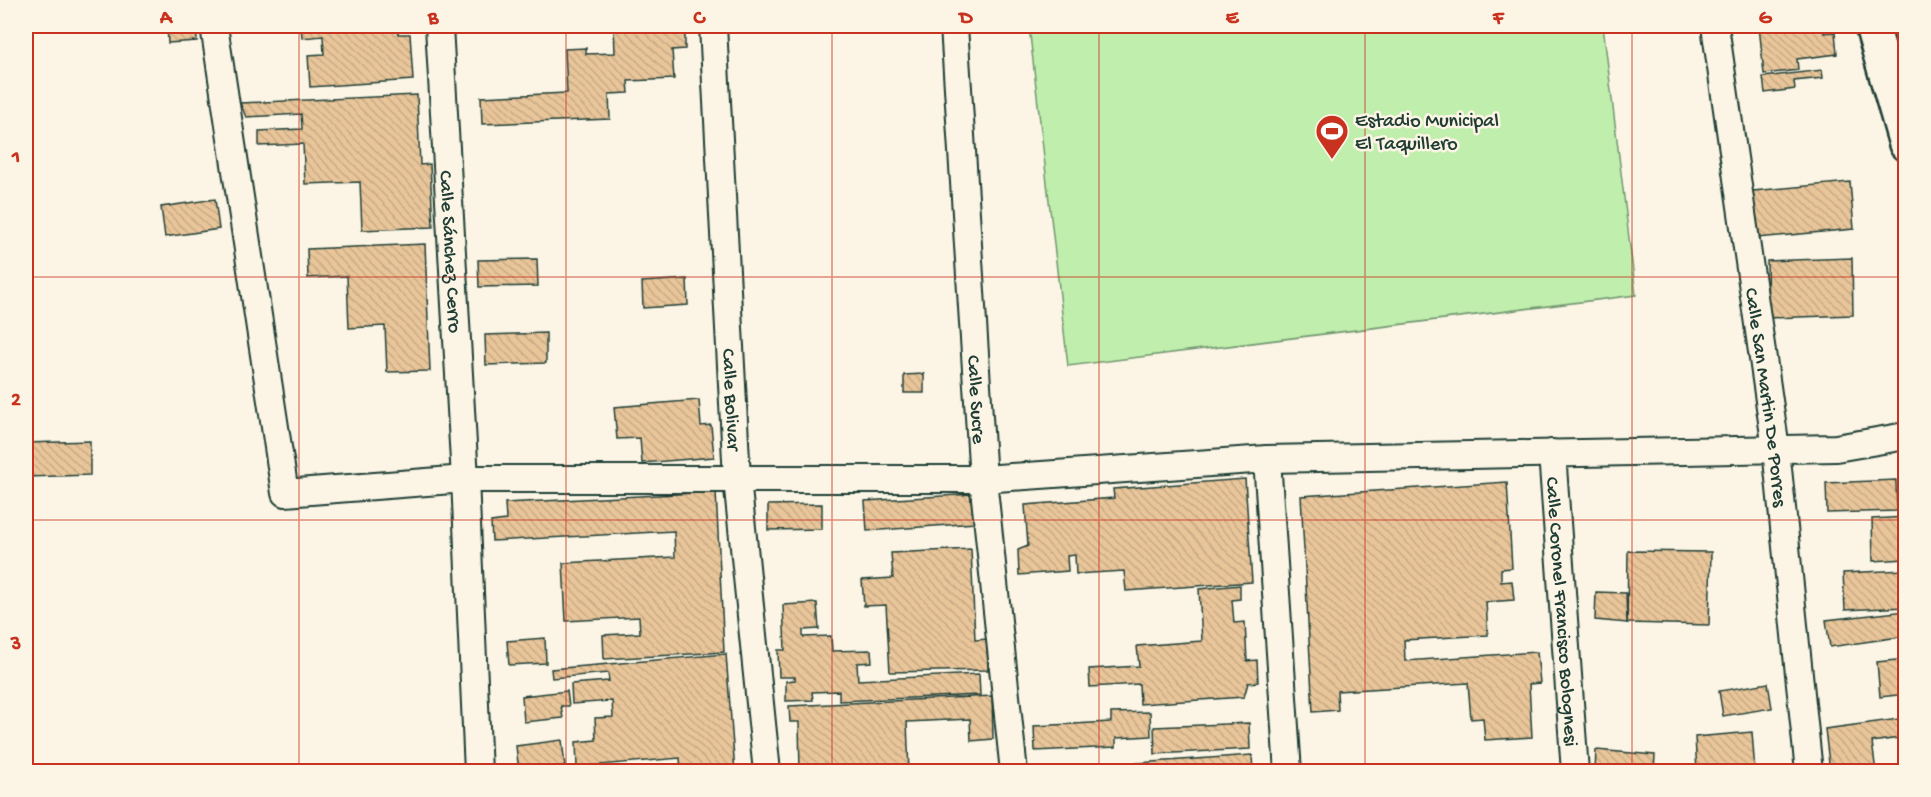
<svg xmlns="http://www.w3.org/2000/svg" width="1931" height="797" font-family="'Gochi Hand',sans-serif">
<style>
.green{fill:#c0eeac;stroke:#709670;stroke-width:1.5}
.building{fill:url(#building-back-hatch);stroke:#1f3d34;stroke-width:1.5}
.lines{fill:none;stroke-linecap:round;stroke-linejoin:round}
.minor-casing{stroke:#1f3d34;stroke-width:30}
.trunk-casing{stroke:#1f3d34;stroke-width:38}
.minor{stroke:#fcf5e5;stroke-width:26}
.trunk{stroke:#fcf5e5;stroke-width:33}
.grid{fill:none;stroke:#c8321e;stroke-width:1.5;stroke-opacity:0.55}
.labels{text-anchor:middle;stroke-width:5;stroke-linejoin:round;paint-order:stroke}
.poi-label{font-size:20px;fill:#1f3d34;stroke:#fcf5e5;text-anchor:start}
.street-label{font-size:20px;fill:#1f3d34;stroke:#fcf5e5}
.neatline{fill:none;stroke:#c8321e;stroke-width:2}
.grid-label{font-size:20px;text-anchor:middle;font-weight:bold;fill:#c8321e}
</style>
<defs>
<pattern id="building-back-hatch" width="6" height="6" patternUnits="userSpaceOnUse" patternTransform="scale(1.5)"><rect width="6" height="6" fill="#e9c59a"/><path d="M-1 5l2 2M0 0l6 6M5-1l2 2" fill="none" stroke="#c7aa85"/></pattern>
</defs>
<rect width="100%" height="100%" fill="#fcf5e5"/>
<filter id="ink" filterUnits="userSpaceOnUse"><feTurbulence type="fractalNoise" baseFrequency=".0167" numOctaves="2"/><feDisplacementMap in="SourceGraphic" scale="12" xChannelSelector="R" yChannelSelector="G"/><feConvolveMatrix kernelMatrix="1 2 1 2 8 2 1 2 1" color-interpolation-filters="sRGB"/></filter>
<g filter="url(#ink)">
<polygon class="green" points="1029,26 1603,26 1636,295 1068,366"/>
<g class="building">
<polygon points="167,26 196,26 197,41 168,43"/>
<polygon points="301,26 397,26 398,34 410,34 413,80 310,87 308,55 324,54 323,36 302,38"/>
<polygon points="614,26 685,26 685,49 672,50 674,79 628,81 629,93 609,94 610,119 482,124 481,97 567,93 565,49 586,48 586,54 615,53"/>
<polygon points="1759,26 1823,26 1824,33 1835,32 1837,54 1797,59 1798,70 1764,74"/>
<polygon points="1822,70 1823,78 1794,81 1795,89 1765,93 1763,77"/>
<polygon points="417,95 420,165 430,164 433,227 362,230 360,182 305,184 303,144 259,146 259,131 302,129 301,114 246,117 240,103"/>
<polygon points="1850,182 1854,229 1757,238 1753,191"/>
<polygon points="215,199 219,229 165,237 161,207"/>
<polygon points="425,244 430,371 387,372 385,326 349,328 347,276 308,278 307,249"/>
<polygon points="1852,258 1853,315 1768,318 1767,261"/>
<polygon points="537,259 538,286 479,287 478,260"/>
<polygon points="687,279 688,305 643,308 642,282"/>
<polygon points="546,333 546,363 486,365 485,335"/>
<polygon points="924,374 924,393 904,393 904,375"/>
<polygon points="699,400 701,426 711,425 714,457 642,463 640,438 617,439 614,407"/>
<polygon points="90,441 90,475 26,477 26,443"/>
<polygon points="1245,479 1252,582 1126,591 1124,571 1076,574 1075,555 1067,556 1068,571 1019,575 1018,550 1028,546 1025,505 1114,498 1113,489"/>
<polygon points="1896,480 1897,511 1827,513 1826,483"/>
<polygon points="1507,482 1512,568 1501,569 1501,582 1512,581 1514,600 1486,602 1488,635 1404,640 1405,661 1537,652 1540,683 1529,684 1532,737 1485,740 1483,718 1471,719 1468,683 1337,691 1338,710 1313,712 1301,496"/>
<polygon points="716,492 724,652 604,659 603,635 640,633 639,617 566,621 563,563 675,557 674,531 492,541 491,522 506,520 505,503"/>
<polygon points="973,494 975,523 867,531 865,501"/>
<polygon points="822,504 822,529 768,530 768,505"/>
<polygon points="1906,517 1906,559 1873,561 1872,519"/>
<polygon points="971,549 975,640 987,639 988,670 890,672 886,605 864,606 862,580 893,578 891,553"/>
<polygon points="1628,551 1711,552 1709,625 1627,623"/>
<polygon points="1906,570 1906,607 1845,610 1843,573"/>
<polygon points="1240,585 1240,599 1232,600 1234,623 1245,622 1247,661 1257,660 1258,682 1248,683 1244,697 1140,704 1139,684 1090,687 1089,669 1139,666 1137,646 1202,641 1199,589"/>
<polygon points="1596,592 1626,593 1627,623 1595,620"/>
<polygon points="817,603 819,629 803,630 803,637 831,636 832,651 871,650 872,662 857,663 858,680 979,674 980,695 839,701 839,691 812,692 813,700 786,701 786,681 795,680 795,677 779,677 778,650 785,650 783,605"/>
<polygon points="1906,611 1906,636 1830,647 1826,620"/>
<polygon points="545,638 546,663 509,665 507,641"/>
<polygon points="726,654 735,772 681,772 680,758 577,767 576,742 596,740 595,718 613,717 612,701 572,704 571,684 609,681 608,673 552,678 551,669"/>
<polygon points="1906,659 1906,694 1880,697 1877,662"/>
<polygon points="1768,683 1772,708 1723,716 1719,691"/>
<polygon points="567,691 569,706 561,706 563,718 524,722 522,696"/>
<polygon points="992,696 993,739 971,741 970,719 907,722 909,772 800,772 799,722 790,722 789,706"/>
<polygon points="1150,712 1151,736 1116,738 1116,747 1035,751 1034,726 1111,722 1111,713"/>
<polygon points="1906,718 1906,737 1872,742 1876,772 1830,772 1825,729"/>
<polygon points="1249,723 1250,749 1155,754 1154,727"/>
<polygon points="1752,732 1755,772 1697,772 1695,737"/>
<polygon points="562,740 565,766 519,772 516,746"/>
<polygon points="1596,750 1655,755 1654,772 1595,772"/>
<polygon points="1252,755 1253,772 1124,772 1124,764"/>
</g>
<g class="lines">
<defs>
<g id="minor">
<polyline points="214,26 285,493 465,479 983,479 1267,459 1836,448 1906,436"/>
<path id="s1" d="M439 26 465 479 478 772"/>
<path id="s2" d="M713 26 737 479 767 772"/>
<path id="s3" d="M954 26 983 479 1014 772"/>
<path id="s4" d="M1715 26 1776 449 1809 772"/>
<path id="s5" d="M1552 453 1575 772"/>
<polyline points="1267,459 1288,772"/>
</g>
<polyline id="trunk" points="1872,26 1906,144"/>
</defs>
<use href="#minor" class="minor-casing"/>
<use href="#trunk" class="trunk-casing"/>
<use href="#minor" class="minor"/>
<use href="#trunk" class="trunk"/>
</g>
</g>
<path class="grid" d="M299 26V772M566 26V772M832 26V772M1099 26V772M1365 26V772M1632 26V772M26 277H1906M26 520H1906"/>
<defs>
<symbol id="stadium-pin" viewBox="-11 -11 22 30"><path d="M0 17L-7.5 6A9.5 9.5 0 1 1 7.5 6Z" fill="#c8321e" stroke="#fcf5e5"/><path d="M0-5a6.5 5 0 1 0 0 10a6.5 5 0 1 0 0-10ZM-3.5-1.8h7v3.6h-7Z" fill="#fff"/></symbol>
</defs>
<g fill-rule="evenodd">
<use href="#stadium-pin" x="1313" y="112" width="38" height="52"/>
</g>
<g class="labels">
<g class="poi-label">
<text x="1355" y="126">Estadio Municipal<tspan x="1355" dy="23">El Taquillero</tspan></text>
</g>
<g class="street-label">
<text dy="7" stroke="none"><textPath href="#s1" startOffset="226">Calle Sánchez Cerro</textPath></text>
<text dy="7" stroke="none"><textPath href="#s4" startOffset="375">Calle San Martin De Porres</textPath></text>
<text dy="7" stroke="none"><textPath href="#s2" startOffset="374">Calle Bolivar</textPath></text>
<text dy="7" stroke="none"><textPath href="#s3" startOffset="374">Calle Sucre</textPath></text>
<text dy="7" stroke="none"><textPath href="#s5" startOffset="159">Calle Coronel Francisco Bolognesi</textPath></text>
</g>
</g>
<rect width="1931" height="797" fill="none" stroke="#fcf5e5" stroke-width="66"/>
<rect x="33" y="33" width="1865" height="731" class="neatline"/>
<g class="grid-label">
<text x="166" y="23">A</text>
<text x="433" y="23">B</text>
<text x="699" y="23">C</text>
<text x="966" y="23">D</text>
<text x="1232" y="23">E</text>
<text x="1498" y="23">F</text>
<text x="1765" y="23">G</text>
<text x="16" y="162">1</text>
<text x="16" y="405">2</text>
<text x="16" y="649">3</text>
</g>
</svg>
